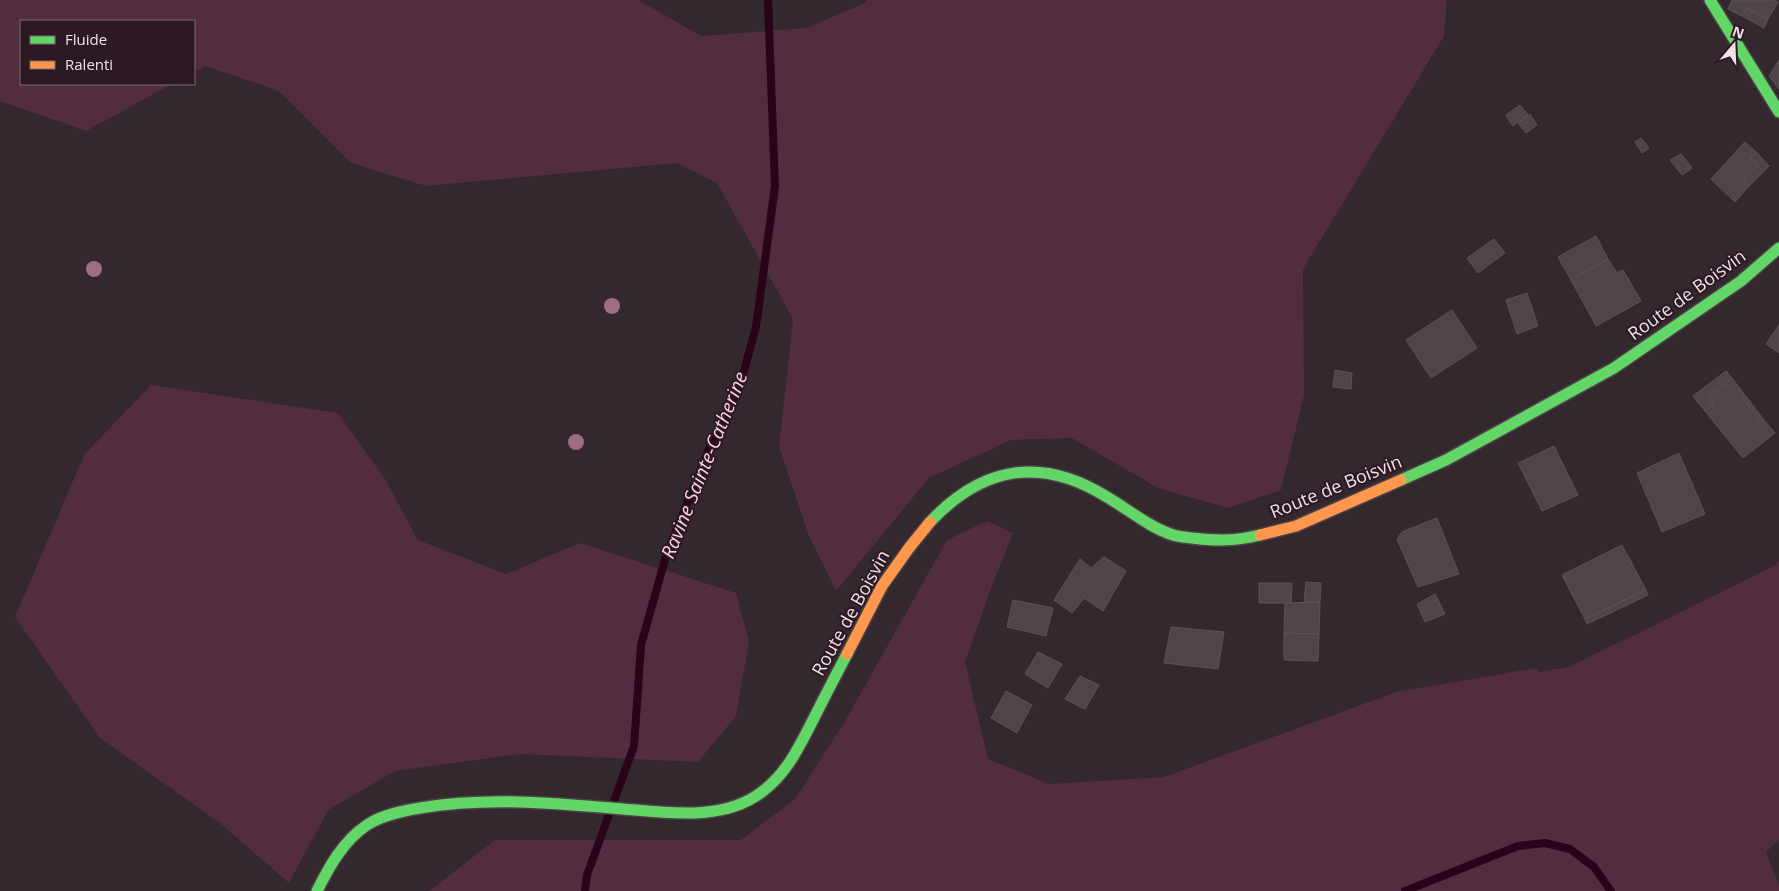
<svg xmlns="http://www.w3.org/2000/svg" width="1779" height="891" font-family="'Open Sans',sans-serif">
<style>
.green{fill:#532c40}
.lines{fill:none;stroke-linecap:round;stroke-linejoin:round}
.stream{stroke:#290419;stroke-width:8}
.building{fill:#4e4449;stroke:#5b5256}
.fast-casing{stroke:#4c4347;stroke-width:14}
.slow-casing{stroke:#4c4347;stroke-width:14}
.fast{stroke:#63d668;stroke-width:11}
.slow{stroke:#ff974d;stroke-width:11}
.tree{fill:#9d6e84}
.labels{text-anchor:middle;stroke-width:4;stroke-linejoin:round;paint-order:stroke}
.street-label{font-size:18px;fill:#efe1e7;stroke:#2d1923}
.water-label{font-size:19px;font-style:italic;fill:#fcd3e5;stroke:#2d1923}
</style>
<rect width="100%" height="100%" fill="#32282d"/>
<g class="green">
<polygon points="0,0 638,0 701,36 807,28 865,3 867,0 1447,0 1444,36 1303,269 1304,395 1281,490 1228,508 1158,488 1072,438 1011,440 929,478 836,591 809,536 779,446 793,319 717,183 677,163 426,186 351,163 279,91 205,66 194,72 194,21 21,21 21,84 172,84 86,131 0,101"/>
<polygon points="151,385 338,413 385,479 418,540 506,574 580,543 736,593 749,641 736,716 698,762 520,754 395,771 328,810 289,883 220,823 100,738 15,617 84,455"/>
<polygon points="987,521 1013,533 993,583 965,662 988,759 1049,784 1164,777 1396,692 1537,668 1538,672 1569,667 1774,566 1779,560 1779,840 1766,852 1779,885 1779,891 429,891 495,840 741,840 795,799 844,723 947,540"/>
</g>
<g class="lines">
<g class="stream">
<polyline points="585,891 587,875 634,746 641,645 666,556 710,446 739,389 756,327 775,186 768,0"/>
<polyline points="1405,891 1518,846 1545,843 1570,849 1594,867 1611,891"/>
</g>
</g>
<g class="building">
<polygon points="1732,0 1774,0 1778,2 1768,19 1746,8 1742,16 1728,9"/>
<polygon points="1746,8 1768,19 1764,28 1742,16"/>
<polygon points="1779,60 1779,89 1769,76"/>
<polygon points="1520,105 1528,115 1513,126 1506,115"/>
<polygon points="1530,114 1537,125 1526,133 1518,123"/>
<polygon points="1641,138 1649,148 1642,153 1635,142"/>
<polygon points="1745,142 1756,152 1750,158 1758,165 1743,180 1749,186 1735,202 1711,179"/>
<polygon points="1756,152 1769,166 1749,186 1743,180 1758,165 1750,158"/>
<polygon points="1681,154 1692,168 1682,175 1670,160"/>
<polygon points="1596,236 1608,259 1571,280 1558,257"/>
<polygon points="1494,239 1505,253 1478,273 1467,258"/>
<polygon points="1608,259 1617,273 1623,270 1641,301 1596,326 1571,280"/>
<polygon points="1527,293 1538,326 1517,334 1506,300"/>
<polygon points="1452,310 1477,348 1431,378 1406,340"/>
<polygon points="1779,325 1779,353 1766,344"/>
<polygon points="1335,370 1352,373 1351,389 1333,387"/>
<polygon points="1726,371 1732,378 1709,397 1714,403 1705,411 1693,396"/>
<polygon points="1732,378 1745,395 1742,397 1762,422 1764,420 1775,433 1743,458 1705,411 1714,403 1709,397"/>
<polygon points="1745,395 1764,420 1762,422 1742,397"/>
<polygon points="1554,446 1578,495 1542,511 1518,463"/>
<polygon points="1679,453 1705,514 1662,532 1637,473"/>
<polygon points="1437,518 1459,574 1418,587 1397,539 1402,532"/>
<polygon points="1622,545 1646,590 1585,619 1562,575"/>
<polygon points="1104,557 1126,571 1103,611 1084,598 1072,613 1054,600 1080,559 1091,568"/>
<polygon points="1306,582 1321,583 1320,602 1304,602"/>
<polygon points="1259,583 1292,583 1291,603 1259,603"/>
<polygon points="1646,590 1648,595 1587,624 1585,619"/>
<polygon points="1435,594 1445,614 1425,622 1417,604"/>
<polygon points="1013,600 1053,608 1046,636 1007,627"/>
<polygon points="1320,602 1319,634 1284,633 1285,603"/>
<polygon points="1171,627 1224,632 1218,669 1164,663"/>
<polygon points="1284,633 1319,634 1318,661 1284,660"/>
<polygon points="1038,652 1062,664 1048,688 1025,674"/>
<polygon points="1080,676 1099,685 1085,709 1065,699"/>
<polygon points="1006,691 1032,705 1017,733 991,718"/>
</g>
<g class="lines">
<defs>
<g id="fast">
<polyline points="1710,0 1779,112"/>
<polyline points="1401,480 1446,460 1614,368 1741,281 1779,248"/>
<path d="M930 522C983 466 1041 456 1107 497 1129 510 1149 527 1173 535 1179 537 1186 537 1192 538 1217 541 1236 541 1260 535"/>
<path d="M317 891C329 867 343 841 367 825 382 815 402 811 420 808 491 796 564 804 635 810 677 814 728 819 763 791 788 772 800 745 814 718 825 696 836 675 847 654"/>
</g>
<g id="slow">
<polyline points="1260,535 1296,526 1401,480"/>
<polyline points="847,654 882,586 909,548 930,522"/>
</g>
</defs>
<use href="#fast" class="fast-casing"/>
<use href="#slow" class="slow-casing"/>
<use href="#fast" class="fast"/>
<use href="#slow" class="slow"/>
</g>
<g class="tree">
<circle cx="94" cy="269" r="8"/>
<circle cx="612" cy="306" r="8"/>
<circle cx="576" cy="442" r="8"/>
</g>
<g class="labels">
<g class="street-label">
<text transform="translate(1687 295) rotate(-36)" y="6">Route de Boisvin</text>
<text transform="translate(1336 487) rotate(-22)" y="6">Route de Boisvin</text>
<text transform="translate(851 613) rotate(-61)" y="6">Route de Boisvin</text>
</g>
<g class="water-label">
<text transform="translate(704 465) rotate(-68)" y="7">Ravine Sainte-Catherine</text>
</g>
</g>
<rect x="20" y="20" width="175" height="65" fill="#2d1923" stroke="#7b6971"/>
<rect x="30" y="36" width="25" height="8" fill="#63d668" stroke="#7b6971"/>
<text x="65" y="45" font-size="15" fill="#efe1e7">Fluide</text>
<rect x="30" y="61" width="25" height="8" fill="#ff974d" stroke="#7b6971"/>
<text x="65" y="70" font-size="15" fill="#efe1e7">Ralenti</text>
<g transform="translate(1734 45) rotate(19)" stroke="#2d1923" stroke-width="4" paint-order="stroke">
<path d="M0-4L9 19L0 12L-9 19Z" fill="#efe1e7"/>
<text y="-8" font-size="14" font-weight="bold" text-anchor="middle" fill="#efe1e7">N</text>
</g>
</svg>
